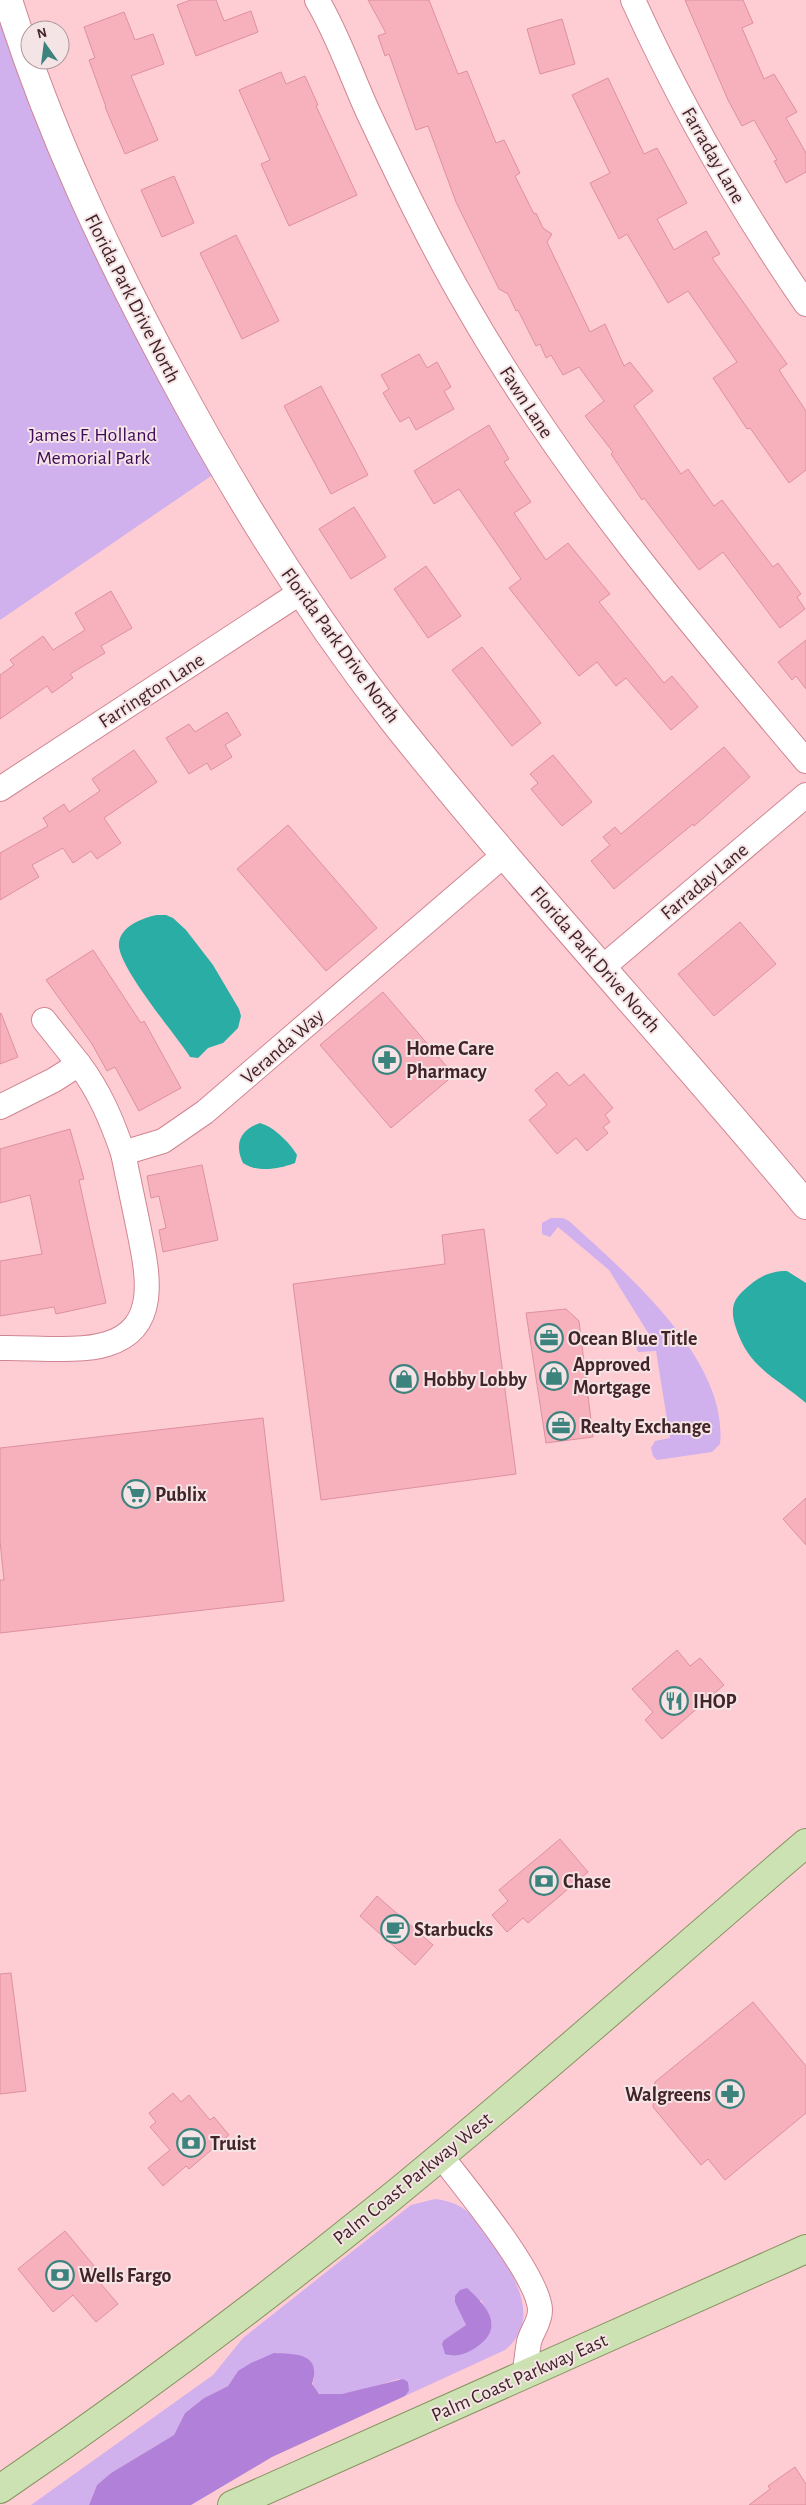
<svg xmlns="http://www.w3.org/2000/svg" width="806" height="2505" font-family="'Alegreya Sans',sans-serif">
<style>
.green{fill:#d0b0ed;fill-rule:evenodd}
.forest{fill:#b180d8}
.water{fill:#29ada5}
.building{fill:#f6b1bc;stroke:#dd919e}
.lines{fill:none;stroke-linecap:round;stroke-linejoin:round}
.minor-casing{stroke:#d08592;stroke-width:26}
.tertiary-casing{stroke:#d08592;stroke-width:30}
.primary-casing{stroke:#869361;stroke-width:30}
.minor{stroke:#fff;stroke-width:24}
.tertiary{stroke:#fff;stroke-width:28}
.primary{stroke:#cde2b3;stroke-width:28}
.labels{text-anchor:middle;stroke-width:4;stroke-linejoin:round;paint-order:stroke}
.street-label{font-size:20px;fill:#412328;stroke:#f5e4e6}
.park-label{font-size:20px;fill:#3e0a5c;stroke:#f5e4e6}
.poi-label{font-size:20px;font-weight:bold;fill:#412328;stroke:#f5e4e6;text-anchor:start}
</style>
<rect width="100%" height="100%" fill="#fecdd4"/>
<g class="green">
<polygon points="0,0 214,474 0,620"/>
<path d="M551 1218H563L569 1221C626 1273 729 1360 720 1444L712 1452 657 1460 653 1456 651 1448 655 1441 670 1438 656 1351 638 1352 636 1346 650 1336 609 1270 558 1227 550 1237 542 1234V1223Z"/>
<path d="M435 2199C449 2201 460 2204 470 2214 495 2250 553 2311 505 2350L405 2396 409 2391 399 2379C386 2382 302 2414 314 2378L238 2371 228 2386 204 2398 185 2413 174 2435 111 2473 97 2485 89 2505H31L213 2375 243 2338 411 2205ZM481 2300 492 2324 444 2340 466 2325 462 2314Z"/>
</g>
<g class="forest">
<path d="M467 2288C490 2309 506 2330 472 2350 463 2355 455 2357 445 2354L442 2344 444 2340 466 2325 455 2302V2296L460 2290Z"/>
<path d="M274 2353C296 2354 322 2353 312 2384L319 2394H342L403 2379 408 2382 409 2391 405 2396 272 2457 191 2505H89L97 2485 111 2473 174 2435 185 2413 204 2398 228 2386 238 2371 251 2363Z"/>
</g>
<g class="water">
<path d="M157 915H166L173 918 186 930 213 965 239 1009 241 1016 238 1028 223 1043 208 1048 198 1058 190 1057C177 1036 116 965 119 943 121 926 142 918 157 915Z"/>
<path d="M260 1123C274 1127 289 1142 297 1155L295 1163C279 1169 258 1173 243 1163 234 1144 240 1130 260 1123Z"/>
<path d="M787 1271 806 1283V1403C774 1376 748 1368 735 1325 731 1311 732 1301 743 1291 757 1278 768 1271 787 1271Z"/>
</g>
<g class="building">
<polygon points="191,0 216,0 224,21 251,11 258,32 196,56 177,5"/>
<polygon points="368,0 429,0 458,74 467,71 496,143 504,140 520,173 515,176 534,214 536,213 543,228 552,234 547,242 590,332 605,324 624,366 630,362 653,391 634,406 681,474 688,469 714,506 722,500 773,567 778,563 801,594 797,597 805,609 780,628 723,552 699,570 644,498 642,500 611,454 613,452 585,416 604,401 579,367 563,375 551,355 546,358 540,344 536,346 518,310 516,311 508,294 499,289 456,202 428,126 416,130 389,54 385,56 378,36 386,33"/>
<polygon points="685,0 743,0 753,23 742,28 764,79 774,74 797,112 786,118 806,153 806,172 786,183 774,161 777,160 754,120 742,126 728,100"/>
<polygon points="124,12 135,40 153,34 164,64 131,76 158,140 125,154 105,107 106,107 89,60 95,58 84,27"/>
<polygon points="562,19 575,64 540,74 527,29"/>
<polygon points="281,72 286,84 305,76 318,105 316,106 357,195 289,226 261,164 270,160 239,90"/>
<polygon points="608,78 644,154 657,148 687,203 657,219 674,250 706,231 720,254 712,258 787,364 779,370 806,411 806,470 789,483 750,428 747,429 713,378 737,362 688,291 668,303 627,234 619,239 590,183 610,173 572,95"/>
<polygon points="174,176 194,223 162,237 141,190"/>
<polygon points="236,235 279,321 242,339 200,253"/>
<polygon points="419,354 427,368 437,362 451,387 444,391 454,409 416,430 409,417 400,422 383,393 389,389 381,375"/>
<polygon points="321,386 368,475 331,494 284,406"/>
<polygon points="489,425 509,459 504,462 531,502 514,513 546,560 568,543 610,594 599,602 664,683 672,676 698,707 671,730 626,678 616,686 597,662 579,676 509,588 521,579 459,489 434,504 414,471"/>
<polygon points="354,507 386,557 351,579 319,529"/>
<polygon points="426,566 461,616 428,638 394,589"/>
<polygon points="111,591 132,628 101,646 105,653 70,674 73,678 52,693 47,686 0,719 0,675 14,665 10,660 43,636 53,650 85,630 75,613"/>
<polygon points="806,640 806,689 796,676 792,680 778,662"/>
<polygon points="482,647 541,723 512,746 452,670"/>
<polygon points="227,712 241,735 225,745 232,757 211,770 207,763 189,774 166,738 189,724 195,732"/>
<polygon points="724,747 750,777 694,826 693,824 614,889 591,861 610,845 603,837 615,827 621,834"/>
<polygon points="134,750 157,782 104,818 121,843 97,859 91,851 73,863 63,848 32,865 39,877 0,900 0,853 48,826 43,818 64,804 69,812 100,791 92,779"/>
<polygon points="553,755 592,802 562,826 531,789 538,783 530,774"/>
<polygon points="288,825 377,928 326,971 237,869"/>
<polygon points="740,922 776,964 714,1016 678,974"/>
<polygon points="93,950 141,1023 144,1021 181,1088 139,1111 115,1067 107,1071 92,1044 46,980"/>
<polygon points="383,992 454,1075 391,1128 320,1045"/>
<polygon points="1,1013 18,1057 0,1064 0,1014"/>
<polygon points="557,1072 569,1086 584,1074 613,1108 605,1115 610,1122 603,1127 608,1133 587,1151 576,1138 557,1154 529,1120 547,1105 535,1090"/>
<polygon points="70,1129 84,1179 79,1180 106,1303 56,1314 54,1307 0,1316 0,1261 42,1254 30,1195 0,1203 0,1149"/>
<polygon points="202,1165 218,1240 163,1252 159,1230 166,1228 159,1196 151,1198 147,1176"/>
<polygon points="484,1229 516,1474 321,1500 293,1284 445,1264 442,1235"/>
<polygon points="566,1309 579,1321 593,1437 546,1443 526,1313"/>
<polygon points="263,1418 284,1601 0,1633 0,1580 4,1580 0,1541 0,1448"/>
<polygon points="806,1498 806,1545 783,1519"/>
<polygon points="677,1650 690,1666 700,1658 724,1685 662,1739 645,1720 653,1712 632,1689"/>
<polygon points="560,1839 588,1872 528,1923 523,1918 507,1932 492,1915 508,1901 499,1890"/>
<polygon points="377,1896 433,1945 415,1965 360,1916"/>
<polygon points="11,1973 26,2091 0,2094 0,1974"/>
<polygon points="753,2002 806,2066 806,2113 725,2180 708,2159 701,2165 653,2107 655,2082"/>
<polygon points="173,2093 181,2102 189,2095 210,2120 214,2117 229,2135 189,2169 186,2166 163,2186 148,2168 170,2150 150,2127 156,2122 149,2113"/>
<polygon points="65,2231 100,2273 95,2277 118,2304 96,2322 73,2295 53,2312 18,2269"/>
<polygon points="795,2467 806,2484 806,2505 749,2505 770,2489 768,2486"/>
</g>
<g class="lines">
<defs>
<g id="minor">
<path d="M317 0C338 35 351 75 368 112 399 178 431 245 468 308 562 472 684 617 806 761"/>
<path d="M633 0C681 106 740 208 806 304"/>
<polyline points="0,789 301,592"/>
<polyline points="603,967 806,795"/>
<polyline points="44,1020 79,1064"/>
<path d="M0 1107 54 1080 79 1064C100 1092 112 1121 123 1153L163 1141 205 1112 505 854"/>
<path d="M0 1348C31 1347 79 1353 107 1344 163 1327 146 1267 138 1225 133 1201 128 1177 123 1153"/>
<path d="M441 2156C464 2186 539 2276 540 2310 540 2323 532 2330 529 2342 527 2353 526 2365 524 2376"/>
</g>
<path id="tertiary" d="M8 0C49 131 107 254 172 375 236 495 309 612 393 720 525 886 671 1042 806 1205"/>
<g id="primary">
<path d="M0 2489C132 2399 259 2304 383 2204 527 2087 665 1963 806 1843"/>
<polyline points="232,2505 806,2249"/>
</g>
</defs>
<use href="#minor" class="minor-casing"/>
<use href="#tertiary" class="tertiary-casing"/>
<use href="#primary" class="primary-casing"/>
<use href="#minor" class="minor"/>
<use href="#tertiary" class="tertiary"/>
<use href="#primary" class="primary"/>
</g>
<defs>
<symbol id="pharmacy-ring" viewBox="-11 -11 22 22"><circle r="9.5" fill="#f5e4e6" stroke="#3c837e" stroke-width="1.5"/><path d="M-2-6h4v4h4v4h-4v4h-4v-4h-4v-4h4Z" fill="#3c837e"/></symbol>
<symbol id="office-ring" viewBox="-11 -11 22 22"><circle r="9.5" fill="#f5e4e6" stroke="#3c837e" stroke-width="1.5"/><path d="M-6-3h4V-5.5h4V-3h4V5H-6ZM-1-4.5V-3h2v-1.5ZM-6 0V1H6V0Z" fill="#3c837e"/></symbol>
<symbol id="shop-ring" viewBox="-11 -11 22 22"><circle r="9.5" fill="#f5e4e6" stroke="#3c837e" stroke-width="1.5"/><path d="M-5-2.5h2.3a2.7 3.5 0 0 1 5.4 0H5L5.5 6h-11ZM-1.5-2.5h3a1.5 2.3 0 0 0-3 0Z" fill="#3c837e"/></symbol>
<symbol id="supermarket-ring" viewBox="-11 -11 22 22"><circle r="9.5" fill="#f5e4e6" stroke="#3c837e" stroke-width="1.5"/><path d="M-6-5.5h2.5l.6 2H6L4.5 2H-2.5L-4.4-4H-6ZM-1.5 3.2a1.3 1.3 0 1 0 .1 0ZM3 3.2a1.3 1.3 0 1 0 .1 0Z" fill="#3c837e"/></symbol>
<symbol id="restaurant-ring" viewBox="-11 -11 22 22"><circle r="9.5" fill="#f5e4e6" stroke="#3c837e" stroke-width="1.5"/><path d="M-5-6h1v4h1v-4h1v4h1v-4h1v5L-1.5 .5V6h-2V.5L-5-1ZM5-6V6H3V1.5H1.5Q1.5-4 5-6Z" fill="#3c837e"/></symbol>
<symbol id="bank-ring" viewBox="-11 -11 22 22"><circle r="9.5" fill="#f5e4e6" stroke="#3c837e" stroke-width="1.5"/><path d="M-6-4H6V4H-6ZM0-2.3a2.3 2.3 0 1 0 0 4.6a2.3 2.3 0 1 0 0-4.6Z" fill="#3c837e"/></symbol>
<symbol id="cafe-ring" viewBox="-11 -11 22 22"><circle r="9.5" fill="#f5e4e6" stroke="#3c837e" stroke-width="1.5"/><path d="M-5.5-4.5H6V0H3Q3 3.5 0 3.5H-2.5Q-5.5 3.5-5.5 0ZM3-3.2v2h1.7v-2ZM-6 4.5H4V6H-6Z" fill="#3c837e"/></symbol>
</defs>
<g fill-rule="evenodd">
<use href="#pharmacy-ring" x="371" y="1044" width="32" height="32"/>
<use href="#office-ring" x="533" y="1322" width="32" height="32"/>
<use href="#shop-ring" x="538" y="1360" width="32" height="32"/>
<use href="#shop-ring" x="388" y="1363" width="32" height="32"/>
<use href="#office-ring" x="545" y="1410" width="32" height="32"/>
<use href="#supermarket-ring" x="120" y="1478" width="32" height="32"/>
<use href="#restaurant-ring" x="658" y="1685" width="32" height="32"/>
<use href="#bank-ring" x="528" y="1865" width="32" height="32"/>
<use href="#cafe-ring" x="379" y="1913" width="32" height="32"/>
<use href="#pharmacy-ring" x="714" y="2078" width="32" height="32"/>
<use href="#bank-ring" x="175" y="2127" width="32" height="32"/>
<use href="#bank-ring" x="44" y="2259" width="32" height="32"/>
</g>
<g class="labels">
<g class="street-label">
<text transform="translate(714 155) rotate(60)" y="7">Farraday Lane</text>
<text transform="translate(133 298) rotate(63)" y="7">Florida Park Drive North</text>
<text transform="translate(527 402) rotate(57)" y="7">Fawn Lane</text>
<text transform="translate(341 645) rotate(54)" y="7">Florida Park Drive North</text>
<text transform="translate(151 690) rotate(-33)" y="7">Farrington Lane</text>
<text transform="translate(704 881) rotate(-40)" y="7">Farraday Lane</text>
<text transform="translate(596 959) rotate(49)" y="7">Florida Park Drive North</text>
<text transform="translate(282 1046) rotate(-41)" y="7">Veranda Way</text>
<text transform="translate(412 2178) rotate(-39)" y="7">Palm Coast Parkway West</text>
<text transform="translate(519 2377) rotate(-24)" y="7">Palm Coast Parkway East</text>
</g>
<g class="park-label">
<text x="93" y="441">James F. Holland<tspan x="93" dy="23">Memorial Park</tspan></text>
</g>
<g class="poi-label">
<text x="406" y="1055">Home Care<tspan x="406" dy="23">Pharmacy</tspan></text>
<text x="568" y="1345">Ocean Blue Title</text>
<text x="573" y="1371">Approved<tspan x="573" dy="23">Mortgage</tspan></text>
<text x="423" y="1386">Hobby Lobby</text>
<text x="580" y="1433">Realty Exchange</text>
<text x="155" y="1501">Publix</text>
<text x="693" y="1708">IHOP</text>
<text x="563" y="1888">Chase</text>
<text x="414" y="1936">Starbucks</text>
<text x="711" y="2101" text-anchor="end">Walgreens</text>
<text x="210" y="2150">Truist</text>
<text x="79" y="2282">Wells Fargo</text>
</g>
</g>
<g transform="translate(45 45) rotate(346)"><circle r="24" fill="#f5e4e6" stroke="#ad979a"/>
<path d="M0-4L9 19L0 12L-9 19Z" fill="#3c837e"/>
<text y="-8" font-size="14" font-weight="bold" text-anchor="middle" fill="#412328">N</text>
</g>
</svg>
